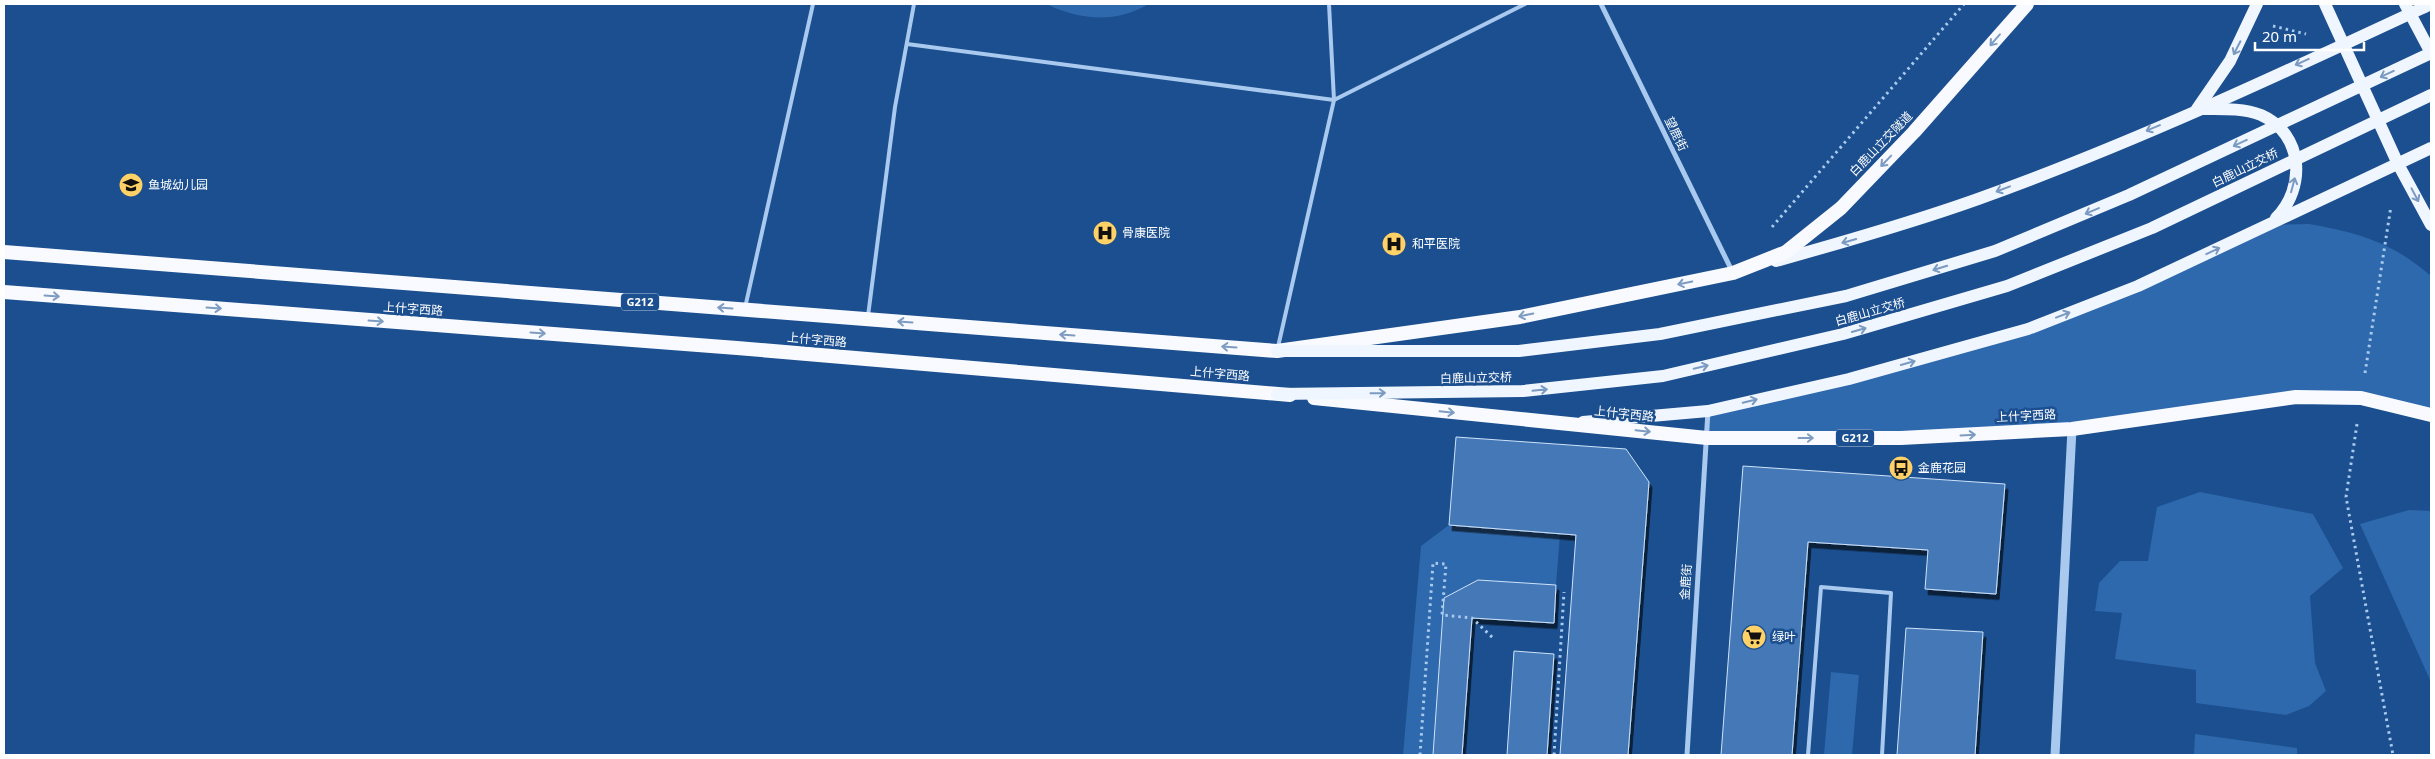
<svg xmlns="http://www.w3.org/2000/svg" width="2435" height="759" font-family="'Noto Sans','Noto Sans SC',sans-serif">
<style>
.green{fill:#2e69ad}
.building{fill:#4478b7;stroke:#cfe3fa;filter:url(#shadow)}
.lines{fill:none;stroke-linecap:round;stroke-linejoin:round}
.path{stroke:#a9c9ee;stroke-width:3;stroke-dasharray:2.5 4;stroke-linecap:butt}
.service{stroke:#a9c9ee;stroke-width:4}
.minor{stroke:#a9c9ee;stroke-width:5}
.tertiary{stroke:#a9c9ee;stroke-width:9}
.primary{stroke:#f0f6ff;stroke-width:12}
.trunk{stroke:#f8faff;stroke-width:14}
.primary-bridge{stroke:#f0f6ff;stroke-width:12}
.oneway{stroke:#7e9cc1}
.oneway2{stroke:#7b9ac1}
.labels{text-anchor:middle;stroke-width:5;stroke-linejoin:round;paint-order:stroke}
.shield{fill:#1b4f8f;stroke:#bbcadd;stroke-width:1}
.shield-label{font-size:11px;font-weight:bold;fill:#fff}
.street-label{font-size:12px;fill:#fff;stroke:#1b4f8f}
.poi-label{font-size:12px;fill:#fff;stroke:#1b4f8f;text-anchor:start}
</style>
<defs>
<filter id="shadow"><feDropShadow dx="3" dy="5.5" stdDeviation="0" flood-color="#0009"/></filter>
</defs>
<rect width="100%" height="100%" fill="#1b4f8f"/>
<g class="green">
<path d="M1046 4H1149C1114 24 1081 20 1046 4Z"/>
<path d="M2309 224C2359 233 2392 242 2431 276V415L2420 411 2296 397 2072 429 1707 438 1708 411 2028 329 2268 225Z"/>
<polygon points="2200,492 2313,514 2343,568 2310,596 2315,663 2326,691 2309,706 2286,715 2196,703 2196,670 2115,659 2122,613 2095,611 2099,583 2120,561 2148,561 2157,507"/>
<polygon points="2409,510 2431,511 2431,682 2360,524"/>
<polygon points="1449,525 1560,534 1556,585 1478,580 1444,598 1433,755 1403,755 1421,546"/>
<polygon points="1831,672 1859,675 1852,755 1824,755"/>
<polygon points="2195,734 2297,748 2297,755 2194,755"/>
</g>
<g class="building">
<polygon points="1456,437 1626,449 1649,482 1628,755 1560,755 1576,535 1449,525"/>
<polygon points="1743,466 2005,484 1996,594 1925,589 1928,550 1808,542 1792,755 1721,755"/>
<polygon points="1478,580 1556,585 1554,623 1472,618 1462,755 1433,755 1444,598"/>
<polygon points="1906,628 1983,632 1975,755 1897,755"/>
<polygon points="1514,651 1554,654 1547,755 1507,755"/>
</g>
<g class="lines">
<g class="path">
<polyline points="2273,26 2306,34"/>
<polyline points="1772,227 1964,4"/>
<polyline points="2365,373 2391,206"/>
<polyline points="2357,424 2346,497 2393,755"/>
<polyline points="1420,755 1433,563 1446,564 1442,615 1472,618 1494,639"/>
<polyline points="1554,755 1564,592"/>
</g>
<g class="service">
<polyline points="907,44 1334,100 1525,4"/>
<polyline points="745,308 813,4"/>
<polyline points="868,316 895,107 914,4"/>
<polyline points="1278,347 1334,100 1329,4"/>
<polyline points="1808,755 1821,587 1891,593 1882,755"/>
</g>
<g class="minor">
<polyline points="1601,4 1733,273"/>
<polyline points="1687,755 1708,411"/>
</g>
<polyline class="tertiary" points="2055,755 2072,429"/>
<g class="primary">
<polyline points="2325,4 2398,164 2431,225"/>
<polyline points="2405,4 2431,53"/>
<polyline points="2197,109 2230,61 2257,4"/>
<path d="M2203 109C2222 109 2243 108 2261 115 2304 134 2306 188 2276 218"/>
<path d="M1776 261C1844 242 1911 223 1978 199 2132 144 2283 73 2431 4"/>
<polyline points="1583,422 1708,411 1849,379 2028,329 2138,286 2431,148"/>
</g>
<g class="trunk">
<polyline points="4,252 1277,351 1520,317 1733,273 1786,252 1841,208 1914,132 2027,4"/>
<polyline points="4,292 737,348 1290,395"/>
<polyline points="1314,398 1707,438 1901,438 2072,429 2296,397 2361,398 2431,415"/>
</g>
<g class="primary-bridge">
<polyline points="1277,351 1519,351 1660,334 1846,296 1995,251 2129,195 2431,53"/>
<polyline points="1277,394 1523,391 1663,376 1843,334 2007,286 2152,228 2431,95"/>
</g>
</g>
<defs><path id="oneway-shaft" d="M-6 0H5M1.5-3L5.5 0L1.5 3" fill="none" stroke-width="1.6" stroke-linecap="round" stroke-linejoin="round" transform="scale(1.25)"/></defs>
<g class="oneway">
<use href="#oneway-shaft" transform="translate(1995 40) rotate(131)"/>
<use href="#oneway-shaft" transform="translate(1886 161) rotate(134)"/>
<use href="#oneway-shaft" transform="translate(1685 283) rotate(168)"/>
<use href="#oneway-shaft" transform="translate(52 296) rotate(4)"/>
<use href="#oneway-shaft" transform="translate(214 308) rotate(4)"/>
<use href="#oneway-shaft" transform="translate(725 308) rotate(-176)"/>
<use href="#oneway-shaft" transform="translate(1526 315) rotate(169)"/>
<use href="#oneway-shaft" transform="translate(376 321) rotate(4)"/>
<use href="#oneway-shaft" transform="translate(905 322) rotate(-176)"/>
<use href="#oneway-shaft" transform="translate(538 333) rotate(4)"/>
<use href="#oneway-shaft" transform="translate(1067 335) rotate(-176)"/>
<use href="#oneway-shaft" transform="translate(1229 347) rotate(-176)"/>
<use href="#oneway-shaft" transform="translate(1447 412) rotate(6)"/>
<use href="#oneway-shaft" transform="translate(1643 431) rotate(6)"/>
<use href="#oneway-shaft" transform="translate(1968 435) rotate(-3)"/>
<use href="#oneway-shaft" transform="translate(1806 438)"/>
</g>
<g class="oneway2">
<use href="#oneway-shaft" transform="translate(2237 48) rotate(117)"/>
<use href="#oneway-shaft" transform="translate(2302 62) rotate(156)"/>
<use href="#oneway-shaft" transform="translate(2387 74) rotate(155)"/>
<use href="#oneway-shaft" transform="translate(2153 128) rotate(157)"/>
<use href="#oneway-shaft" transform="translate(2240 143) rotate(155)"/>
<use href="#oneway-shaft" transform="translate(2293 185) rotate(-75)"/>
<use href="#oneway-shaft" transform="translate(2003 189) rotate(159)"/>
<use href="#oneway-shaft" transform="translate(2415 195) rotate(62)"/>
<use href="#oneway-shaft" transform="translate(2092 211) rotate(157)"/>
<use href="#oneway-shaft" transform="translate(1849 241) rotate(164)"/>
<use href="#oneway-shaft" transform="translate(2213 251) rotate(-25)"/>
<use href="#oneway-shaft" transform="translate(1940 268) rotate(163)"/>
<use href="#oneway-shaft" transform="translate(2063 315) rotate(-21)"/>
<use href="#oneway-shaft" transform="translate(1859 330) rotate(-16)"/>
<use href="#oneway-shaft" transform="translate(1908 363) rotate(-16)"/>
<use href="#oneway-shaft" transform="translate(1701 367) rotate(-13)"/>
<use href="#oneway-shaft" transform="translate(1540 390) rotate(-6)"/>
<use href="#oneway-shaft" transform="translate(1378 393) rotate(-1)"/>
<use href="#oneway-shaft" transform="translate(1750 401) rotate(-13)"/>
</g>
<defs>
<symbol id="school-disc" viewBox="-11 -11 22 22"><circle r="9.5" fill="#ffd166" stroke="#1b4f8f"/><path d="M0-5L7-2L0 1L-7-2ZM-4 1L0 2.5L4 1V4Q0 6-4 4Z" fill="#111"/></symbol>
<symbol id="hospital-disc" viewBox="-11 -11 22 22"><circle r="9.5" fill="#ffd166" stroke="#1b4f8f"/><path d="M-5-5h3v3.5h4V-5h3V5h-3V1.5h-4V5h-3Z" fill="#111"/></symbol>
<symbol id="bus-disc" viewBox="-11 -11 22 22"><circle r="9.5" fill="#ffd166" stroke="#1b4f8f"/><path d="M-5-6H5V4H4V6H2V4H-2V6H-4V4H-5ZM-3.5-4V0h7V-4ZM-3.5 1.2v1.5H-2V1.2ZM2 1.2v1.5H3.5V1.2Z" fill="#111"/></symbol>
<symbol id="supermarket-disc" viewBox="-11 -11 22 22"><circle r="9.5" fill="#ffd166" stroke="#1b4f8f"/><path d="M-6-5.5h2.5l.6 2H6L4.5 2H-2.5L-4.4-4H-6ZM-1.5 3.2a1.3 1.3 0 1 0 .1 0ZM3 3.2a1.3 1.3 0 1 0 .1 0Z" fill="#111"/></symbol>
</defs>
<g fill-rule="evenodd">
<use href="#school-disc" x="117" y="171" width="28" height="28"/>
<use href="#hospital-disc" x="1091" y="219" width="28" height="28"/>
<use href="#hospital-disc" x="1380" y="230" width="28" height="28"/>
<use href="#bus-disc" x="1887" y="454" width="28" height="28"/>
<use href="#supermarket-disc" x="1740" y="623" width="28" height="28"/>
</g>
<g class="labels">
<g class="shield">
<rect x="621" y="293.5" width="38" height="17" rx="4"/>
<rect x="1836" y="429.5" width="38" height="17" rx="4"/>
</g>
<g class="shield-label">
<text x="640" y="306">G212</text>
<text x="1855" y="442">G212</text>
</g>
<g class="street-label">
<text transform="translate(1676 134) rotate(64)" y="4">望鹿街</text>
<text transform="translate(1881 144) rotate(-46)" y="4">白鹿山立交隧道</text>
<text transform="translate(2245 168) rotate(-26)" y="4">白鹿山立交桥</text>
<text transform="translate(413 309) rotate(4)" y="4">上什字西路</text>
<text transform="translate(1870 312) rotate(-16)" y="4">白鹿山立交桥</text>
<text transform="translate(817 340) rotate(5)" y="4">上什字西路</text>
<text transform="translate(1220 374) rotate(5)" y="4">上什字西路</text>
<text transform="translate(1476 378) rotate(-1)" y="4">白鹿山立交桥</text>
<text transform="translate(1624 414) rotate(6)" y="4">上什字西路</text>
<text transform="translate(2026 416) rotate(-3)" y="4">上什字西路</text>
<text transform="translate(1686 582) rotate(-86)" y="4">金鹿街</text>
</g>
<g class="poi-label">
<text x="148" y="189">鱼城幼儿园</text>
<text x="1122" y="237">骨康医院</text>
<text x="1412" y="248">和平医院</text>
<text x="1918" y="472">金鹿花园</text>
<text x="1772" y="641">绿叶</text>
</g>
</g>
<rect width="2435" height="759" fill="none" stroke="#ffffff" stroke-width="10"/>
<path d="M2255 42v8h109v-8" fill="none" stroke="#ffffff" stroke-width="2.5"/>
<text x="2262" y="42" font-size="15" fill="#ffffff" stroke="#1b4f8f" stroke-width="4" paint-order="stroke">20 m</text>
</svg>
